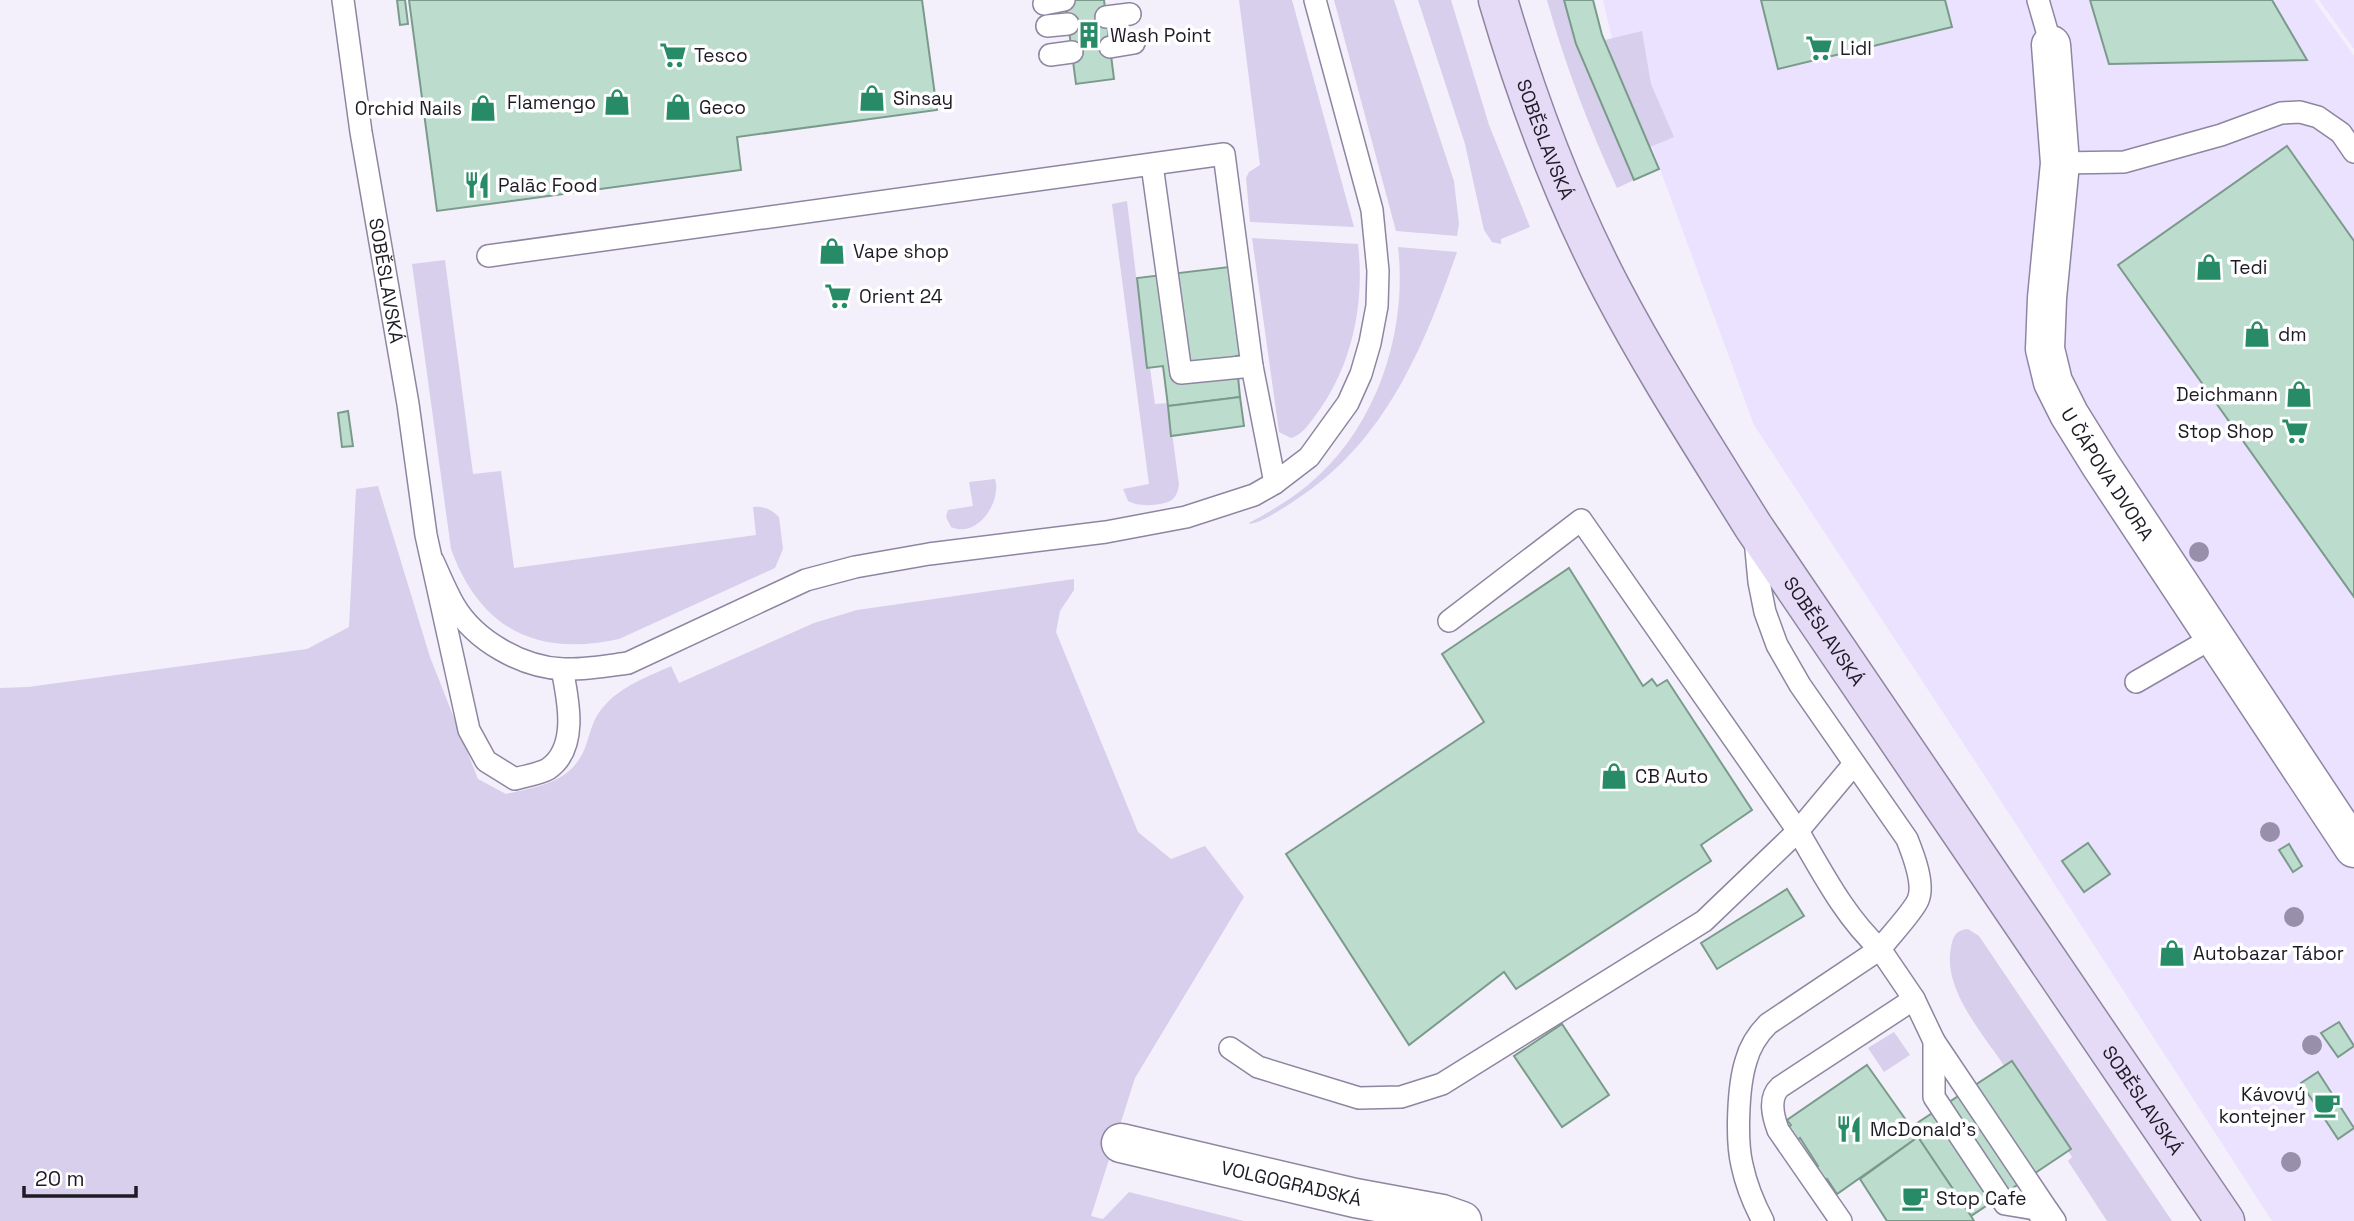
<svg xmlns="http://www.w3.org/2000/svg" width="2354" height="1221" font-family="'Space Grotesk',sans-serif">
<style>
.built{fill:#eae2ff}
.green{fill:#d7cfeb}
.building{fill:#bcddcd;stroke:#7c9a8b;stroke-width:2}
.lines{fill:none;stroke-linecap:round;stroke-linejoin:round}
.lane-casing{stroke:#8e86a0;stroke-width:24}
.street-casing{stroke:#8e86a0;stroke-width:41}
.secondary-casing{stroke:#8e86a0;stroke-width:41}
.lane{stroke:#fff;stroke-width:21}
.street{stroke:#fff;stroke-width:38}
.secondary{stroke:#e5dbf7;stroke-width:38}
.tree{fill:#988fab}
.labels{text-anchor:middle;stroke-width:7;stroke-linejoin:round;paint-order:stroke}
.poi-label{font-size:19px;fill:#1e1b25;stroke:#fff;text-anchor:start}
.street-label{font-size:19px;fill:#1e1b25;stroke:#fff}
</style>
<rect width="100%" height="100%" fill="#f3f0fc"/>
<g class="built">
<polygon points="1603,0 2314,0 2354,56 2354,1221 2272,1221 1988,781 1754,425 1612,38"/>
<polygon points="2319,0 2354,0 2354,49"/>
</g>
<g class="green">
<polygon points="1239,0 1292,0 1354,227 1250,222 1246,178 1249,172 1260,165"/>
<polygon points="1334,0 1394,0 1454,181 1459,224 1457,236 1396,231"/>
<polygon points="1418,0 1451,0 1489,125 1530,227 1501,239 1501,244 1492,242 1484,230 1465,144"/>
<path d="M1547 0H1564L1576 44 1634 180 1617 188C1589 127 1565 65 1547 0Z"/>
<polygon points="1642,31 1651,84 1674,137 1650,147 1605,40"/>
<path d="M1127 201 1147 367 1150 368 1155 404 1168 403 1179 485C1178 491 1176 498 1170 501 1159 506 1138 507 1128 501L1123 489 1149 484 1112 204Z"/>
<path d="M1252 238 1358 244C1365 304 1352 367 1315 416 1308 425 1302 435 1291 438L1279 432Z"/>
<path d="M1398 247 1457 252C1424 347 1385 442 1297 499 1283 508 1267 520 1250 524L1249 523C1269 512 1290 500 1308 485 1376 429 1408 333 1398 247Z"/>
<path d="M445 260 473 474 501 471 514 568 756 535 753 507C764 506 771 509 779 517L783 549 775 568 619 639C537 657 480 629 451 549L412 264Z"/>
<path d="M995 479C1002 502 977 539 951 527L946 517 948 510 973 506 969 482Z"/>
<path d="M378 486 430 657 478 779 506 794C541 786 575 782 587 742 592 727 594 716 606 704 622 686 649 676 671 666L679 683 814 623 857 610 1074 579V590L1060 611 1056 632 1138 832 1171 859 1205 846 1244 897 1135 1078 1091 1216 1103 1219 1129 1192 1244 1221H0V688L28 687 307 649 349 627 356 489Z"/>
<path d="M1968 929 1979 936 2172 1221H2107L2068 1161 2072 1157 2013 1067 2007 1070C1985 1036 1942 990 1951 947 1953 936 1956 930 1968 929Z"/>
<polygon points="1894,1032 1910,1055 1884,1072 1868,1048"/>
</g>
<g class="building">
<polygon points="397,0 405,0 408,24 400,25"/>
<polygon points="409,0 922,0 937,110 737,137 741,170 437,211"/>
<polygon points="1065,0 1104,0 1114,79 1076,84"/>
<polygon points="1564,0 1593,0 1602,35 1659,169 1634,180 1576,44"/>
<polygon points="1761,0 1945,0 1952,27 1778,69"/>
<polygon points="2090,0 2272,0 2307,60 2109,64"/>
<polygon points="2287,146 2354,241 2354,597 2118,265"/>
<polygon points="1237,266 1247,354 1236,356 1240,397 1168,406 1163,366 1147,368 1137,278"/>
<polygon points="1240,397 1244,426 1171,436 1168,406"/>
<polygon points="348,411 353,446 342,447 338,413"/>
<polygon points="1569,568 1643,686 1652,679 1657,686 1667,680 1752,810 1701,845 1711,861 1516,989 1504,972 1409,1045 1286,854 1484,722 1442,654"/>
<polygon points="2088,843 2110,874 2084,892 2062,861"/>
<polygon points="2289,844 2302,866 2293,872 2279,850"/>
<polygon points="1787,889 1804,916 1717,969 1701,943"/>
<polygon points="2339,1022 2354,1046 2338,1057 2321,1033"/>
<polygon points="1562,1024 1609,1095 1562,1127 1514,1056"/>
<polygon points="2012,1061 2071,1149 1971,1216 1911,1127"/>
<polygon points="1867,1065 1918,1137 1837,1194 1827,1179 1819,1185 1810,1172 1818,1166 1800,1138 1791,1145 1782,1132 1791,1125 1787,1120"/>
<polygon points="2318,1072 2354,1128 2338,1139 2301,1083"/>
<polygon points="1918,1137 1971,1216 1974,1221 1887,1221 1860,1179"/>
</g>
<g class="lines">
<defs>
<g id="lane">
<path id="s1" d="M343 0 361 132 408 404 426 535 469 730 486 761 515 779C525 776 539 774 548 769 579 748 568 699 562 669"/>
<polyline points="2038,0 2051,45"/>
<polyline points="1044,4 1064,0"/>
<polyline points="1106,17 1130,14"/>
<polyline points="1047,26 1068,24"/>
<polyline points="1110,47 1134,43"/>
<polyline points="1050,55 1072,52"/>
<polyline points="2060,163 2124,162 2221,135 2281,113 2300,112 2318,117 2341,133 2354,152"/>
<polyline points="1152,165 1181,373 1252,366 1275,483"/>
<polyline points="488,256 1224,154 1252,366"/>
<path d="M1755 539 1759 582 1765 612 1777 645 1800 685 1907 839C1913 854 1925 884 1918 900 1913 912 1889 937 1880 949L1914 999 1934 1041V1097L2005 1204 2048 1211 2055 1221"/>
<path d="M433 561C440 576 446 591 454 605 475 641 522 667 563 669 584 670 606 666 628 663L806 580 855 567 929 554 1106 532 1186 517 1254 495 1275 483 1309 457 1348 403 1361 374 1370 343 1377 306 1378 271 1372 210 1315 0"/>
<path d="M1449 621 1581 520 1798 831C1822 872 1845 917 1880 949L1768 1024C1757 1035 1750 1046 1746 1061 1738 1086 1736 1140 1742 1165 1746 1184 1754 1204 1763 1221"/>
<polyline points="2136,682 2214,637"/>
<polyline points="1934,1041 2048,1211 2040,1216"/>
<polyline points="1230,1048 1258,1067 1359,1098 1401,1097 1442,1084 1704,921 1798,831 1854,764"/>
<path d="M1841 1221 1778 1130C1773 1116 1768 1098 1780 1087L1914 999"/>
</g>
<g id="street">
<path id="s2" d="M2051 45 2060 163 2047 298 2045 349 2053 382 2069 414 2100 464 2354 848"/>
<path id="s3" d="M1121 1143 1355 1198 1442 1214 1462 1221"/>
</g>
<g id="secondary">
<path id="s4" d="M1498 0C1527 99 1563 196 1611 288 1654 370 1704 447 1753 526L2225 1221"/>
</g>
</defs>
<use href="#lane" class="lane-casing"/>
<use href="#street" class="street-casing"/>
<use href="#secondary" class="secondary-casing"/>
<use href="#lane" class="lane"/>
<use href="#street" class="street"/>
<use href="#secondary" class="secondary"/>
</g>
<g class="tree">
<circle cx="2199" cy="552" r="10"/>
<circle cx="2270" cy="832" r="10"/>
<circle cx="2294" cy="917" r="10"/>
<circle cx="2312" cy="1045" r="10"/>
<circle cx="2291" cy="1162" r="10"/>
</g>
<defs>
<symbol id="building-bare" viewBox="-9 -9 18 18"><path d="M-4-6H4V6H1V3H-1V6H-4ZM-2.5-4.3h1.7v1.8h-1.7ZM.8-4.3h1.7v1.8H.8ZM-2.5-1h1.7V.8h-1.7ZM.8-1h1.7V.8H.8Z" fill="#268b66" stroke="#fff" stroke-width="2.5" paint-order="stroke"/></symbol>
<symbol id="supermarket-bare" viewBox="-9 -9 18 18"><path d="M-6-5.5h2.5l.6 2H6L4.5 2H-2.5L-4.4-4H-6ZM-1.5 3.2a1.3 1.3 0 1 0 .1 0ZM3 3.2a1.3 1.3 0 1 0 .1 0Z" fill="#268b66" stroke="#fff" stroke-width="2.5" paint-order="stroke"/></symbol>
<symbol id="shop-bare" viewBox="-9 -9 18 18"><path d="M-5-2.5h2.3a2.7 3.5 0 0 1 5.4 0H5L5.5 6h-11ZM-1.5-2.5h3a1.5 2.3 0 0 0-3 0Z" fill="#268b66" stroke="#fff" stroke-width="2.5" paint-order="stroke"/></symbol>
<symbol id="restaurant-bare" viewBox="-9 -9 18 18"><path d="M-5-6h1v4h1v-4h1v4h1v-4h1v5L-1.5 .5V6h-2V.5L-5-1ZM5-6V6H3V1.5H1.5Q1.5-4 5-6Z" fill="#268b66" stroke="#fff" stroke-width="2.5" paint-order="stroke"/></symbol>
<symbol id="cafe-bare" viewBox="-9 -9 18 18"><path d="M-5.5-4.5H6V0H3Q3 3.5 0 3.5H-2.5Q-5.5 3.5-5.5 0ZM3-3.2v2h1.7v-2ZM-6 4.5H4V6H-6Z" fill="#268b66" stroke="#fff" stroke-width="2.5" paint-order="stroke"/></symbol>
</defs>
<g fill-rule="evenodd">
<use href="#building-bare" x="1070" y="16" width="38" height="38"/>
<use href="#supermarket-bare" x="1800" y="29" width="38" height="38"/>
<use href="#supermarket-bare" x="654" y="36" width="38" height="38"/>
<use href="#shop-bare" x="853" y="79" width="38" height="38"/>
<use href="#shop-bare" x="598" y="83" width="38" height="38"/>
<use href="#shop-bare" x="659" y="88" width="38" height="38"/>
<use href="#shop-bare" x="464" y="89" width="38" height="38"/>
<use href="#restaurant-bare" x="458" y="166" width="38" height="38"/>
<use href="#shop-bare" x="813" y="232" width="38" height="38"/>
<use href="#shop-bare" x="2190" y="248" width="38" height="38"/>
<use href="#supermarket-bare" x="819" y="277" width="38" height="38"/>
<use href="#shop-bare" x="2238" y="315" width="38" height="38"/>
<use href="#shop-bare" x="2280" y="375" width="38" height="38"/>
<use href="#supermarket-bare" x="2276" y="412" width="38" height="38"/>
<use href="#shop-bare" x="1595" y="757" width="38" height="38"/>
<use href="#shop-bare" x="2153" y="934" width="38" height="38"/>
<use href="#cafe-bare" x="2308" y="1086" width="38" height="38"/>
<use href="#restaurant-bare" x="1830" y="1110" width="38" height="38"/>
<use href="#cafe-bare" x="1896" y="1179" width="38" height="38"/>
</g>
<g class="labels">
<g class="poi-label">
<text x="1110" y="42">Wash Point</text>
<text x="1840" y="55">Lidl</text>
<text x="694" y="62">Tesco</text>
<text x="893" y="105">Sinsay</text>
<text x="596" y="109" text-anchor="end">Flamengo</text>
<text x="699" y="114">Geco</text>
<text x="462" y="115" text-anchor="end">Orchid Nails</text>
<text x="498" y="192">Palāc Food</text>
<text x="853" y="258">Vape shop</text>
<text x="2230" y="274">Tedi</text>
<text x="859" y="303">Orient 24</text>
<text x="2278" y="341">dm</text>
<text x="2278" y="401" text-anchor="end">Deichmann</text>
<text x="2274" y="438" text-anchor="end">Stop Shop</text>
<text x="1635" y="783">CB Auto</text>
<text x="2193" y="960">Autobazar Tábor</text>
<text x="2306" y="1101" text-anchor="end">Kávový<tspan x="2306" dy="22">kontejner</tspan></text>
<text x="1870" y="1136">McDonald's</text>
<text x="1936" y="1205">Stop Cafe</text>
</g>
<g class="street-label">
<text dy="7" stroke="none"><textPath href="#s4" startOffset="147">SOBĚSLAVSKÁ</textPath></text>
<text dy="7" stroke="none"><textPath href="#s1" startOffset="284">SOBĚSLAVSKÁ</textPath></text>
<text dy="7" stroke="none"><textPath href="#s2" startOffset="446">U ČÁPOVA DVORA</textPath></text>
<text dy="7" stroke="none"><textPath href="#s4" startOffset="714">SOBĚSLAVSKÁ</textPath></text>
<text dy="7" stroke="none"><textPath href="#s4" startOffset="1281">SOBĚSLAVSKÁ</textPath></text>
<text dy="7" stroke="none"><textPath href="#s3" startOffset="175">VOLGOGRADSKÁ</textPath></text>
</g>
</g>
<path d="M24 1186v10h112v-10" fill="none" stroke="#1e1b25" stroke-width="3.5"/>
<text x="35" y="1186" font-size="21" fill="#1e1b25" stroke="#ffffff" stroke-width="5" paint-order="stroke">20 m</text>
</svg>
